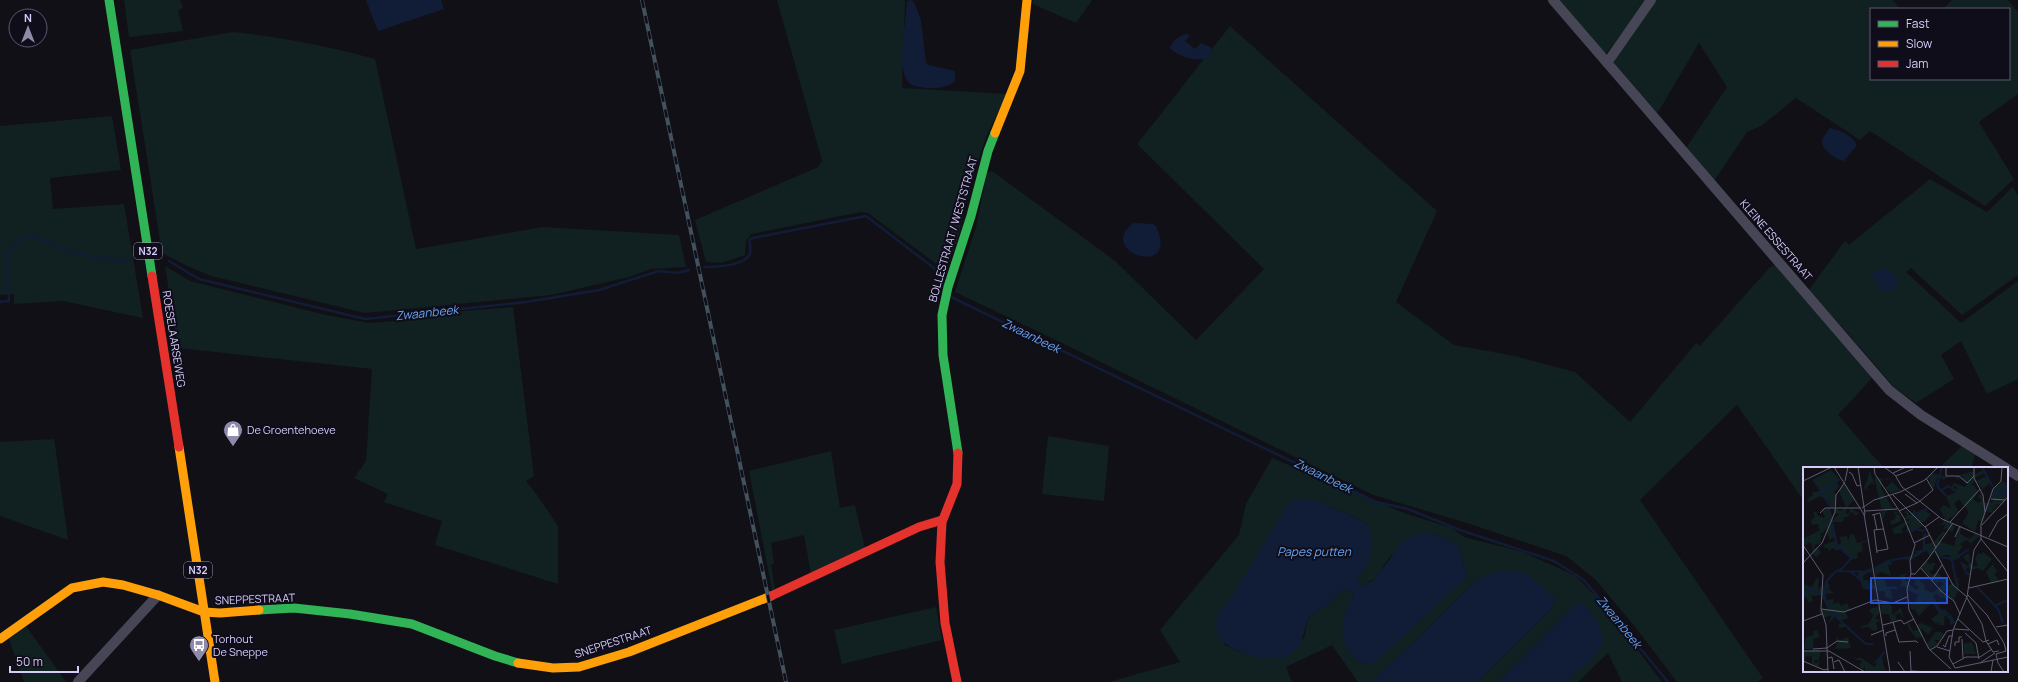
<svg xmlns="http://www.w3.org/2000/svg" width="2018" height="682" font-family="Manrope,sans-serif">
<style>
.green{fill:#112021;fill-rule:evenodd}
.water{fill:#111d37}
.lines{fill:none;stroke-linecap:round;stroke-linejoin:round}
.stream{stroke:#111d37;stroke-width:2.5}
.street{stroke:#474657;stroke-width:10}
.fast{stroke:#30b455;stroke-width:9}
.slow{stroke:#ff9f0a;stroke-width:9}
.jam{stroke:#e5322d;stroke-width:9}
.rail-casing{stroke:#41515e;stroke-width:4}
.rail{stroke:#100d1a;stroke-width:2.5;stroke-dasharray:8;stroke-linecap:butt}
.labels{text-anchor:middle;stroke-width:4;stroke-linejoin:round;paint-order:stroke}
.shield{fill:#100d1a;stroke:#9a93b6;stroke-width:1}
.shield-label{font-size:10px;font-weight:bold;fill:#d5ccf9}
.street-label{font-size:11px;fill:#d5ccf9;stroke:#100d1a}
.poi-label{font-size:11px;fill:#d5ccf9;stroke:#100d1a;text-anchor:start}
.water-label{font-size:12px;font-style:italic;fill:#65a3ee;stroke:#100d1a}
.inset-river{fill:none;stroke:#111d37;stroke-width:2}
.inset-road{fill:none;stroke:#5f5b71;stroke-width:1}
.view{fill:#2654da;fill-opacity:0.15;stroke:#2654da;stroke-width:2}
.inset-edge{fill:none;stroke:#d5ccf9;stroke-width:2}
</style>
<rect width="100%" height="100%" fill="#111017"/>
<g class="green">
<polygon points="124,0 180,0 183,8 178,10 183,31 129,37"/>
<polygon points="777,0 905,0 902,88 1007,94 986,137 972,179 958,237 946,271 868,213 861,212 751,234 746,241 745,255 721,263 706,262 695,220 818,167 822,161"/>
<polygon points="1033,0 1092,0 1076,23 1033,4"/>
<polygon points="1557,0 1647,0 1605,55"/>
<polygon points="1656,0 1893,0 1900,9 1871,9 1871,79 2009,79 2009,9 1943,9 1952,0 2008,0 2018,12 2018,94 1979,122 2014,179 1985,206 1870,131 1860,140 1796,98 1761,126 1747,132 1714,181 1686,148 1727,87 1699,43 1657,114 1618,71 1614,63 1616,56"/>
<path d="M1230 26 1437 211 1396 302 1454 345 1515 356 1575 372 1630 422 1696 343 1700 346 1769 268 1775 264 1873 377 1838 415 1884 468H1804V501L1737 405 1640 500 1763 678 1758 682H1677L1636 628 1595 579 1566 556 1470 524 1373 495 1064 344 955 292 976 227 987 173 992 171 1114 260 1196 340 1264 269 1137 144C1169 105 1198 65 1230 26Z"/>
<path d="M233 32C281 37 328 46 375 59L416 249 543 227 679 235 686 267 651 269 629 277 551 295 365 313 211 276 187 266 162 253 130 50Z"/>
<polygon points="112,116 121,170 50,178 53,209 124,204 143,318 63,301 14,304 14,294 0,295 0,126"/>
<polygon points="1930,179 1987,212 2013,187 2018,196 2018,275 1962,315 1911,268 1906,272 1961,323 2018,281 2018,379 1987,394 1961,341 1941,355 1954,379 1916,403 1894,387 1844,329 1808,291 1845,241 1849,245"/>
<polygon points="165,266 190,281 326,315 369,323 407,320 451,312 513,307 534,476 526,481 537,495 558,526 558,584 435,545 442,521 384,502 388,494 354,478 366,461 372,369 178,348"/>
<polygon points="1048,436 1109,446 1104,501 1042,494"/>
<polygon points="54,439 56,452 68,540 0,516 0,442"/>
<polygon points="1963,445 1976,453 1971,468 1939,468"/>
<polygon points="831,451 840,508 855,505 865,548 811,574 804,535 771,543 774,564 771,564 775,589 772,590 749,471"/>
<path d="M1272 458 1404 513 1452 528 1464 537 1523 552 1576 576 1603 604 1662 682H1622L1608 653 1578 682H1565C1594 655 1617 646 1586 607L1570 609 1498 682H1477L1551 609 1556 599 1509 572 1474 583 1372 682H1358L1332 645 1286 667 1292 682H1109L1180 662 1160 630 1239 535 1246 504ZM1320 502 1360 520 1368 525 1367 567 1357 578 1360 586C1385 577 1376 572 1390 557 1398 549 1421 538 1431 532L1459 546 1467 577 1364 664 1351 655 1343 625 1346 610 1352 602 1353 593 1348 589 1339 592 1332 601 1308 618 1304 638 1261 657 1239 652 1225 645 1217 617 1237 590Z"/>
<polygon points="936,607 942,640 842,664 834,630"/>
<polygon points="26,626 66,682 24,682 9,639"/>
</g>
<g class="water">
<polygon points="366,0 441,0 444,9 378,31"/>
<path d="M910 0 914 2 921 20 926 63 929 65 955 71V81C947 88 937 88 926 88 921 87 913 87 909 83 896 68 906 22 907 2Z"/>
<path d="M1186 34 1190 35 1185 41 1195 49 1201 43 1210 47 1212 51C1209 67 1177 57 1170 48 1171 42 1180 35 1186 34Z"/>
<path d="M1830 128C1840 130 1852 135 1857 145L1844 161C1837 160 1822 150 1822 142 1822 138 1827 132 1830 128Z"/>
<path d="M1134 223 1153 224 1156 226C1181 281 1093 251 1134 223Z"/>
<polygon points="1880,269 1889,270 1898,279 1896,287 1886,293 1881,290 1872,274"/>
<path d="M1295 498 1320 502 1360 520 1368 525 1372 538 1371 550 1367 567 1357 578 1360 586 1373 581 1402 543 1411 537 1431 532 1459 546 1467 577 1372 665C1362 664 1354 660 1349 652 1342 639 1340 625 1346 610 1349 603 1352 601 1353 593L1348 589 1339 592 1332 601 1308 618C1304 631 1303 643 1292 653 1276 666 1219 653 1217 630 1216 627 1216 620 1217 617 1220 608 1231 599 1236 590 1256 559 1271 526 1295 498Z"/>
<polygon points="1493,572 1520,572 1529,576 1556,599 1551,609 1477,682 1372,682 1474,583"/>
<path d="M1580 602C1594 613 1608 632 1599 650 1596 657 1572 676 1565 682H1498L1570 609Z"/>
</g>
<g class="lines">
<g class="stream">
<polyline points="169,261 199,279 365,319 526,302 599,290 659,271 678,273 689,270"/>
<path d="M704 267C715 267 746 266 750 253 751 249 750 244 749 240L753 238 866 216 934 268 939 275 937 288 939 293"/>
<polyline points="951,297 1376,502 1408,509 1460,530 1554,561 1584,580 1668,682"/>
<polyline points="0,302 9,301 7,253 14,245 24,237 33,236 76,254 129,262"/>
</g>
<g class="street">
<polyline points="1553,0 1889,390 1921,415 2006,468"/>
<polyline points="1607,63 1651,0"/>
<polyline points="2007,469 2018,476"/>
<polyline points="78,682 158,595"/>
</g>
<g class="fast">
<polyline points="109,0 152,276"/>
<polyline points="958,453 943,355 942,315 948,287 971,216 988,151 995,133"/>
<polyline points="259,610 294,608 350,614 412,624 495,656 518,663"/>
</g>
<g class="slow">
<polyline points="995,133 1020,71 1027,0"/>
<polyline points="179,447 215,682"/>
<polyline points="0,639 72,588 103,582 123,585 158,595 204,612 220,613 259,610"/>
<polyline points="518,663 553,668 579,667 629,652 771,596"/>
</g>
<g class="jam">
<polyline points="152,276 179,447"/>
<polyline points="771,596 919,527 942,520"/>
<polyline points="957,682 945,623 940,562 942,522 957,484 958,453"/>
</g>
<defs>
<polyline id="rail" points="642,0 786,682"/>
</defs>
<use href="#rail" class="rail-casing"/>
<use href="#rail" class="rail"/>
</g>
<defs>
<symbol id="shop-pin" viewBox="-11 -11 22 30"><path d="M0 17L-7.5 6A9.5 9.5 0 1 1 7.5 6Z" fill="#908aaa" stroke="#100d1a"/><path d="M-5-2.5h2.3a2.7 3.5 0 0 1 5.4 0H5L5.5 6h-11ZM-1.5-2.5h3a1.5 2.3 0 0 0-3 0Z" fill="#fff"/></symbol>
<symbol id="bus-pin" viewBox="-11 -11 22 30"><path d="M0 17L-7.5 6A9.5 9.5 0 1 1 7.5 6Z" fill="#908aaa" stroke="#100d1a"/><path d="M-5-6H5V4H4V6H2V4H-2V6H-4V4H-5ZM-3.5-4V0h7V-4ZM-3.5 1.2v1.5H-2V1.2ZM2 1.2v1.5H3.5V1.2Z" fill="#fff"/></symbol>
</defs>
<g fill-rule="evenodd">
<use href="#shop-pin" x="222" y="419" width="22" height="30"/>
<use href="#bus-pin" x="188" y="634" width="22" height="30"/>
</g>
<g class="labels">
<g class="shield">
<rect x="134" y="243" width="28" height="16" rx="3"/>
<rect x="184" y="562" width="28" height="16" rx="3"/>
</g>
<g class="shield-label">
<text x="148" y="255">N32</text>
<text x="198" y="574">N32</text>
</g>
<g class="street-label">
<text transform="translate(953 229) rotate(-74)" y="4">BOLLESTRAAT / WESTSTRAAT</text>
<text transform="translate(1776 240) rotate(49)" y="4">KLEINE ESSESTRAAT</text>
<text transform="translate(174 339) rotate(81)" y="4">ROESELAARSEWEG</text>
<text transform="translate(255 599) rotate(-2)" y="4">SNEPPESTRAAT</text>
<text transform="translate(613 642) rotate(-18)" y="4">SNEPPESTRAAT</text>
</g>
<g class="poi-label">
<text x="247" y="434">De Groentehoeve</text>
<text x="213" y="643">Torhout<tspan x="213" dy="13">De Sneppe</tspan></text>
</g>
<g class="water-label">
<text transform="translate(427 313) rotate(-6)" y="4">Zwaanbeek</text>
<text transform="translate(1031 336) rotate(26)" y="4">Zwaanbeek</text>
<text transform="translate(1323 476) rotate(26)" y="4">Zwaanbeek</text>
<text x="1314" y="556">Papes putten</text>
<text transform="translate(1619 622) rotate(51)" y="4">Zwaanbeek</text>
</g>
</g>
<g transform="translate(1803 467)">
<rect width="205" height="205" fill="#111017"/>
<path d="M66 2 72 18 68 16 62 23 61 20 65 11ZM28 3 36 12 33 16 36 19 31 25 33 28 31 40 28 41 26 34 18 29 5 35 4 32 10 28 9 25 17 24 9 13ZM180 3 181 6 171 11 172 14 167 19 171 18 175 25 170 32 175 36 179 33 175 30 178 25 181 36 190 35 191 32 188 31 190 22 199 14 205 17V25L202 27 205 30 198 38 193 37 195 40 185 39 194 41 188 43 192 44 190 46 183 44 180 55 175 53 172 65 159 56 157 67 167 72 172 67 176 69 168 77 164 73 157 77 160 80 154 86 157 91 149 94 146 90 148 88H139L136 93 132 84 127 90 124 83 108 93 92 91H105L111 86 114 88 112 84 119 83 120 78 131 75 140 64 142 66 135 74 151 79 155 63 166 45 156 32 151 37 156 45 143 54 152 59 149 66 144 61 140 63 142 57 136 59 141 55 138 51 140 53 145 45 141 50 137 42 141 38 148 42 143 29 154 25 153 19H150L152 22 148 20 151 16 162 20 164 17 159 11 161 9H157L156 13 151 10 167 5H171V8ZM129 6 145 10 140 13 135 9 130 23 125 9ZM183 9 187 16 178 24 179 21 173 14ZM71 10 81 12 78 14V21L91 44 96 45 93 47 97 48 98 54 89 58 87 54 92 52 93 49 89 42 84 43 80 52 78 43 81 45 82 43 78 40ZM85 10 97 23H99L88 26 84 23 82 21 89 15 85 11 84 13H82ZM41 16 52 32 43 41V47L47 46V41L56 46 53 49 49 45 44 50H41L40 55H30L32 72 35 78 38 76 37 70 44 69 45 74 47 68 51 67 54 76 66 73V74L59 76 60 84 54 86 55 91 47 93 40 102 38 104 48 91 38 81 34 84 30 81 25 84V81H22L20 78 32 74V72L31 70 27 73 24 67 25 59 20 66H17L19 69 17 74 19 75 16 77 17 79 14 76 12 78 11 82 15 81 18 86 13 90 10 87 9 77 6 75 2 79 0 72 17 63 15 57 9 58 8 53 12 50 10 46 13 44 15 49 22 51 19 42 27 41 30 53 36 47 32 46V41L38 44 43 40 36 24ZM112 42V49L119 43 128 47 121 55H117L121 59 103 65 105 58 108 60 105 56 98 62 100 66 91 67 89 62 108 52H102L104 47 101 45 104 43 107 48ZM180 85 189 92 180 104 174 101 168 103 166 100 162 103 158 95 165 99 166 96 160 90 166 86 167 95 170 99H175L172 92 175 86 178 87ZM87 92 88 94 91 107 89 98H85L88 109 78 105 73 108 75 112 82 113 84 120 94 119 88 122 89 133 82 129V124H75L71 100ZM123 94 127 98 129 95 134 98H131L130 103 126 104 129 108 135 105 140 112 147 109 143 115 145 119 149 116 153 121 152 112 155 111 156 122 151 133 145 129 147 125 142 124 137 126 140 129 142 127 144 131H143L137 130 134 126 130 129 138 143 141 142 149 149 152 156 147 158 146 148 142 145 141 158H136L135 155 133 157 128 152 136 146 129 135 116 149 111 142 109 143 107 137 112 135 116 127 101 119 95 120 99 117 97 108 107 106 102 108V114H106V117L113 123 116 121 111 116 115 112 122 119 121 122 130 126 141 117 136 114 133 117 132 113 131 115 118 99ZM190 97 194 105 191 107 196 113 189 117 183 105ZM68 101 70 110 67 104 60 109 61 113H65L67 117 72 115 70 118H73L74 123 60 120 55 109 56 103 61 104ZM14 110 16 113 15 123 19 118 23 119 24 114 27 119 25 121 30 126 22 127 23 133 31 132 30 137 35 135 38 139 44 136 47 143 42 145 46 151 38 153 44 159 41 160 36 161 35 158 39 156 32 149 24 159 29 148 21 151 18 148 16 143 25 142 18 128 8 129 10 133 6 136 3 130 0 131V117L9 120ZM85 137 89 139V148L98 141 101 152 97 146 92 148 94 153 88 155 86 147H79L77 138ZM76 140 77 145 72 152 78 153 73 156 75 162 71 164 65 160 58 161V159L64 158 68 153 70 148 66 144 69 141ZM106 156 110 164 115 163 114 158 118 156 130 161 125 168 118 161 120 170 113 171 106 162 104 157ZM14 163 17 170 10 172 11 182H1L3 170 11 168 10 164ZM132 165H138L142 169 136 173H131L135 177 126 182 124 177ZM35 170 36 174 45 170 48 181 32 182 35 173 32 172ZM169 175 173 187H161V177ZM18 183 16 193H11L13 197 16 193V200L9 197V189L2 190 3 194 0 193V184ZM81 185 77 191 83 203 62 205V199L59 203 56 197 59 195 57 193H53L51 190 49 191 52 190 53 192 57 190 72 200 74 196 70 197Z" fill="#112021"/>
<path class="inset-river" d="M139 0 134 19 143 29M179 0 190 20M191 22 194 28 201 21 205 29M138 24 145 19 154 25M28 40 18 26 30 20 36 12M112 47 124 42M107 65 113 62 120 64 123 62M121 82V68L124 67M134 84 137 82 148 83M138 86 140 91H146L149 94 153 114M154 86 156 89 166 82M109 91 120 83 129 84M89 93 107 90M158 95 164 107H167M72 102 88 94M36 104 65 105 70 103M48 105 59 114 60 120 65 122 71 120M174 120 195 142 200 156M75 121H94M105 122 127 132 132 138M0 130 6 121 18 127M132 138 152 156M191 139 205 133M26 141 21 129 23 115 32 105 40 101 48 91 34 78 29 56M27 144 57 172M57 172 63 177H70M80 196 77 191 81 185"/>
<path class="inset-road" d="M31 0 62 49M55 0 62 47M71 0 72 7 101 51 112 78 107 94 108 107 104 122 106 143 126 182 148 202M81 0 92 8 99 20 139 52 205 80M143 0V9H156L164 16 171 9M171 0V11L180 28 182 45M46 5 49 7 54 19 58 18M90 6 103 0M93 9 110 2M0 14 29 0M42 14 45 0M102 27 114 36M90 28 123 61 133 81M188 32 202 33M59 41 71 33 97 25 122 13 135 0M62 44 94 42M96 44 116 35 130 23 123 11M17 46 22 41H58M61 47 87 205M69 48 77 46 85 82 74 84M71 48 74 63M147 55 177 22M179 58 205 30M122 60 136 50M152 70 157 59M186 70 195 54 205 47M178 72 205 105M111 76 127 68M0 78 20 108 18 142 23 158 25 205M132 84 150 118 164 130M74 86 71 63 80 62M0 96 19 76 32 45 33 28 42 15M117 100 139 125 151 134 157 147M108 107H112L125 92 150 56M129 113 139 98M166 121 205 112M165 128 184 148 201 176M164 131 179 157 183 174 190 185 196 184M18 142 41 145 72 133 90 136 104 130M155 152 180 175 186 173M0 154 19 147M90 155 96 175 113 174 115 176M80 158 98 153 101 157 111 152M193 160 205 158M151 162 166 163M162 166 173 176 176 192M68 168 81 163M83 169V166L92 163M159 172 160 191M185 177 194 173 196 178M140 178 142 180 146 169H150M152 179V175H156V170H159M134 180 147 184M10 182 24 181 34 174 45 175M127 183 134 179 144 164 150 163M0 184H26L62 205M107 184 108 204M193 187 195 196 201 205M193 187 203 184 201 176M25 191 29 190 31 202M0 194 21 203 25 202M31 195 36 193 42 205M95 195 102 205M177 196 192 186M150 197 163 190H177L189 182M152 201 146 190 150 163 164 130 171 83 178 72V57L190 22 198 14 199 0M152 201 205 190M108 204 130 205M188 205 190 193"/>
<path class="view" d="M68 111H144V136H68Z"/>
<rect width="205" height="205" class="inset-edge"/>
</g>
<rect x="1870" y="8" width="140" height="72" fill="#100d1a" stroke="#5f5973"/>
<rect x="1878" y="21" width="20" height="6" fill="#30b455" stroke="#5f5973"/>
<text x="1906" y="28" font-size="12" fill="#d5ccf9">Fast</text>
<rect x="1878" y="41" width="20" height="6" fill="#ff9f0a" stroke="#5f5973"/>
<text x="1906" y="48" font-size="12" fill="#d5ccf9">Slow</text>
<rect x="1878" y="61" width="20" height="6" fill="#e5322d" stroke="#5f5973"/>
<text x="1906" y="68" font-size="12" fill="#d5ccf9">Jam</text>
<g transform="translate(28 28)"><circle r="19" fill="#100d1a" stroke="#5f5973"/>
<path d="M0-3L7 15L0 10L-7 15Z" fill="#908aaa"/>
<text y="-6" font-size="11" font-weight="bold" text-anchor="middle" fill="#d5ccf9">N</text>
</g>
<path d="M10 666v6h68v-6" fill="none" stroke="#d5ccf9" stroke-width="2"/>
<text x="16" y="666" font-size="12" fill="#d5ccf9" stroke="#100d1a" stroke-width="3" paint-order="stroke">50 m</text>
</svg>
